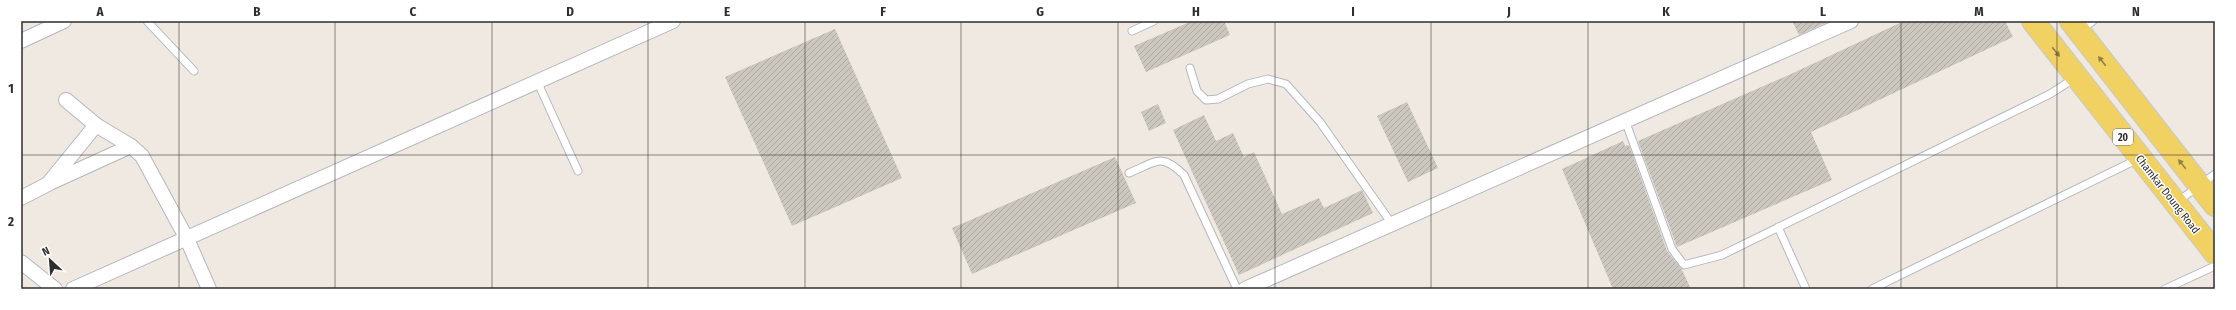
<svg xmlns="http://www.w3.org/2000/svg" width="2236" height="310" font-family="'Fira Sans Condensed',sans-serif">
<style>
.building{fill:url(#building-hatch)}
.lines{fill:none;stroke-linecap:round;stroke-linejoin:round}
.service-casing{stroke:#b4b7c1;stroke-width:9}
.minor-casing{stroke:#b4b7c1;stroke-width:16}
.primary-casing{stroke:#c9c9c9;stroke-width:24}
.service{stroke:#fff;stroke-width:7}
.minor{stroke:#fff;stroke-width:14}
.primary{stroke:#f2d163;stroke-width:22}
.oneway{fill:#908048}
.grid{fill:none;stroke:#2e2e2e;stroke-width:1;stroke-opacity:0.55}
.labels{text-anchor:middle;stroke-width:3;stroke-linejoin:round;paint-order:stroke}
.shield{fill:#fff;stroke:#6d6d6d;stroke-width:1}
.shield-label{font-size:10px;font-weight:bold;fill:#2e2e2e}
.street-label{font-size:11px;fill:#2e2e2e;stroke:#fff}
.neatline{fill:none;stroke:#2e2e2e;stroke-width:1.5}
.grid-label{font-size:13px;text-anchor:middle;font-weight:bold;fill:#2e2e2e}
</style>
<defs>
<pattern id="building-hatch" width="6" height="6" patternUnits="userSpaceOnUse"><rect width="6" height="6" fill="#cbc7bf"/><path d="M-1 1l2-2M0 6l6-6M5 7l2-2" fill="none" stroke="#afaba4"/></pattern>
</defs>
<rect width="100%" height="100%" fill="#efe9e1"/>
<g class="building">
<polygon points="1192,21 1224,21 1230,35 1146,72 1134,46"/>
<polygon points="1792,21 1830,21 1799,35"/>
<polygon points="1904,21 2005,21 2013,37 1811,132 1832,180 1677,247 1638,141 1791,74"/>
<polygon points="835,29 902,178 792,226 725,77"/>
<polygon points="1407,102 1438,168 1408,182 1377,116"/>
<polygon points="1158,104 1166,123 1149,131 1141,112"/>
<polygon points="1204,115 1216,141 1233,133 1244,157 1254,152 1282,214 1319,198 1324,208 1362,190 1373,213 1239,275 1173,130"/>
<polygon points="1623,141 1625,146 1629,145 1667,251 1682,270 1691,289 1613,289 1562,169"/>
<polygon points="1115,157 1136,203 972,274 952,228"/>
</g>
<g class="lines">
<defs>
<g id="service">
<polyline points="147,21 194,71"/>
<polyline points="1132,31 1154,21"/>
<polyline points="2080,31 2093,21"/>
<polyline points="1190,68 1197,91 1206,100 1218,99 1248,84 1268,79 1286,84 1320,122 1392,224"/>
<polyline points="537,81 578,171"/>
<polyline points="1625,120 1672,249 1684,265 1722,255 2050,94 2075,78"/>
<path d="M1129 173C1156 162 1161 152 1184 175L1237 289"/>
<polyline points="2177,202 2215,174"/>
<polyline points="1778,227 1806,289"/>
<polyline points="1872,289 2138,159"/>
<polyline points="2165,289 2215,266"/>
</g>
<g id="minor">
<polyline points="21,41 64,21"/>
<polyline points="66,100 96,125"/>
<polyline points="52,182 131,146"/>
<polyline points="21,198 48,184 96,125 131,146 142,156 187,239 209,289"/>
<polyline points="21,262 55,289"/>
<polyline points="73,289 673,21"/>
<polyline points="1245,289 1851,21"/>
</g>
<g id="primary">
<polyline points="2033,21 2215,253"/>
<polyline points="2071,21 2215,205"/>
</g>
</defs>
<use href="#service" class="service-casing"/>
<use href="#minor" class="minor-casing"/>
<use href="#primary" class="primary-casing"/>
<use href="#service" class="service"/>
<use href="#minor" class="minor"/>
<use href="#primary" class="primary"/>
</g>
<defs><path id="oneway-solid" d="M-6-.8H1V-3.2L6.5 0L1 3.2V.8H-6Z"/></defs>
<g class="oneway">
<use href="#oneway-solid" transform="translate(2056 52) rotate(52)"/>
<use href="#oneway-solid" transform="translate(2102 61) rotate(-128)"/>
<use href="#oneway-solid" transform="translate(2182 164) rotate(-128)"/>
</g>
<path class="grid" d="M179 21V289M335 21V289M492 21V289M648 21V289M805 21V289M961 21V289M1118 21V289M1275 21V289M1431 21V289M1588 21V289M1744 21V289M1901 21V289M2057 21V289M21 155H2215"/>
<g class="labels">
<rect class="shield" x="2113" y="129" width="20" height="16" rx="3"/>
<g class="shield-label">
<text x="2123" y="141">20</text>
</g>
<g class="street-label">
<text transform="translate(2168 194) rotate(52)" y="4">Chamkar Doung Road</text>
</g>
</g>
<rect width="2236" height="310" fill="none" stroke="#ffffff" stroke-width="44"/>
<g transform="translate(50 260) rotate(334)" stroke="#ffffff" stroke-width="3" paint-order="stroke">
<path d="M0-3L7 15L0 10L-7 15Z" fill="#2e2e2e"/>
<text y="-6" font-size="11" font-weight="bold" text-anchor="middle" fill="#2e2e2e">N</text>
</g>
<rect x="22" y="22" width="2192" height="266" class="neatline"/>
<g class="grid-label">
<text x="100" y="16">A</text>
<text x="257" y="16">B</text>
<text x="413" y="16">C</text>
<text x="570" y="16">D</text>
<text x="727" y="16">E</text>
<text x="883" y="16">F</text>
<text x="1040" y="16">G</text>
<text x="1196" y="16">H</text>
<text x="1353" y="16">I</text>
<text x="1509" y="16">J</text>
<text x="1666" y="16">K</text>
<text x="1823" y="16">L</text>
<text x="1979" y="16">M</text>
<text x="2136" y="16">N</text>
<text x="11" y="93">1</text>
<text x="11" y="226">2</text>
</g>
</svg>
